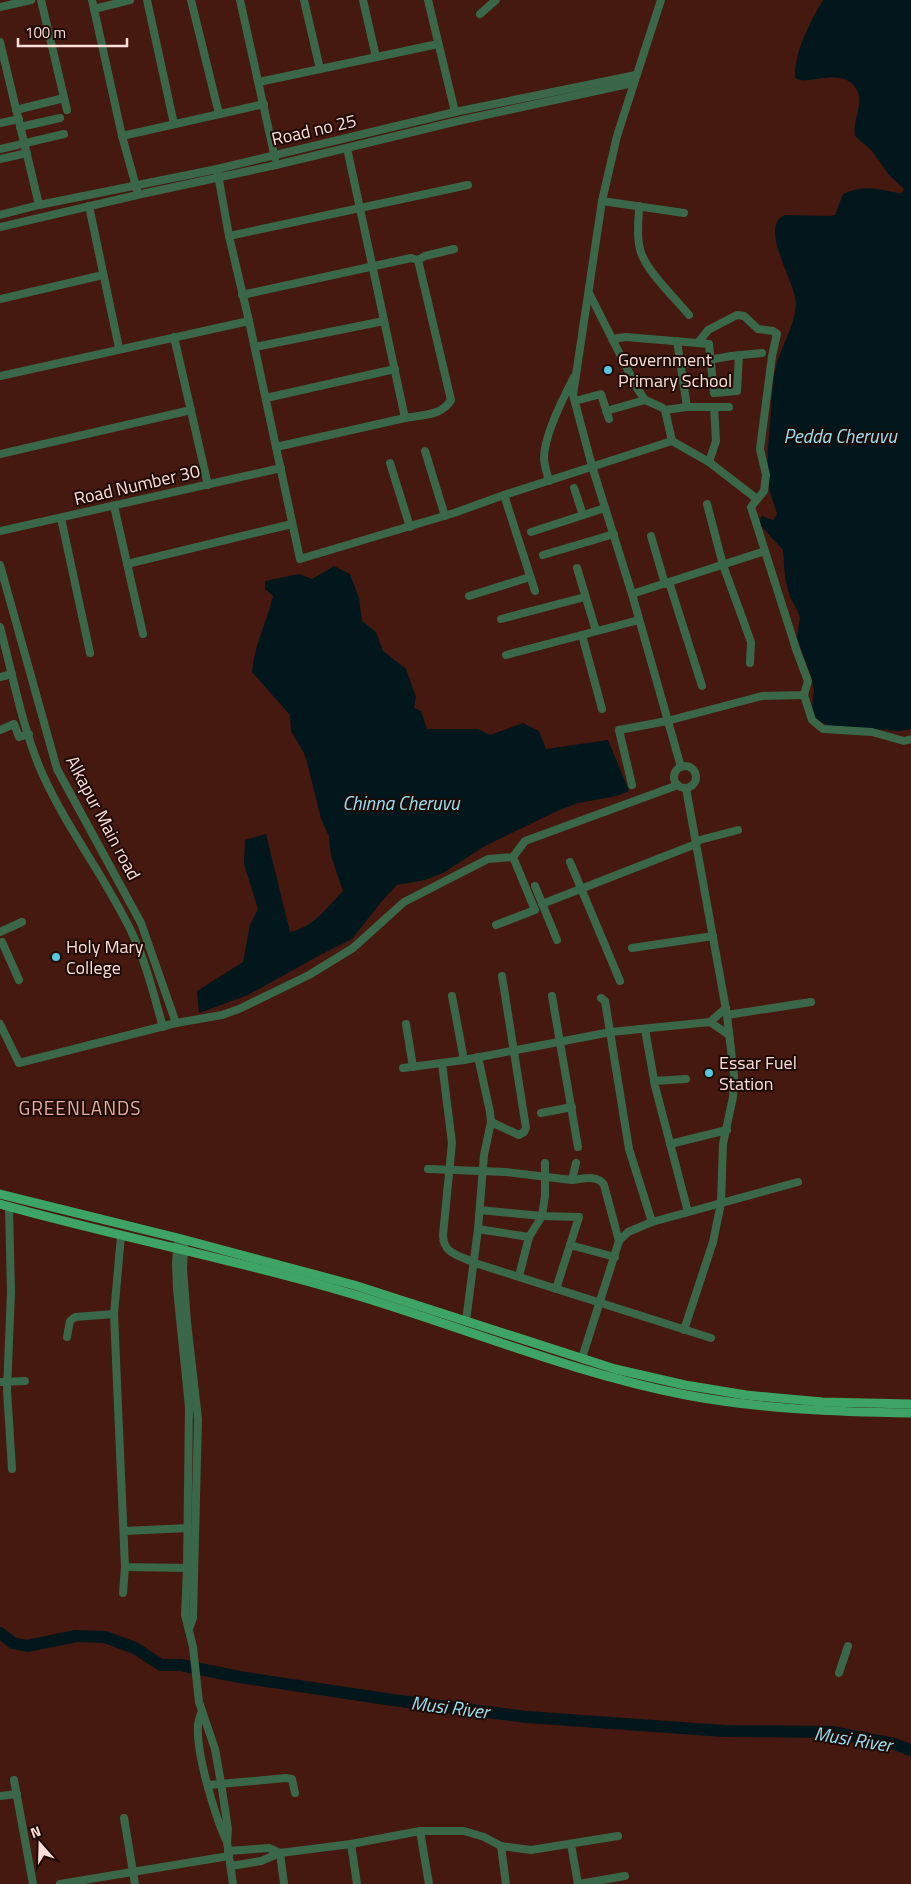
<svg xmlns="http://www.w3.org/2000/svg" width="911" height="1884" font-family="'Titillium Web',sans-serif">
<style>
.water{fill:#01171c}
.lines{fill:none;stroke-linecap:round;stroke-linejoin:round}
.river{stroke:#01171c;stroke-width:12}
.minor{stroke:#3a6748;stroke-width:8}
.major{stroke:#3da465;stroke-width:9}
.poi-dot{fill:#56c9e1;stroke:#1e0b07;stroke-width:2}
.labels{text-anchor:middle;stroke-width:4;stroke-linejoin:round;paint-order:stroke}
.street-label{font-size:18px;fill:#fddfd8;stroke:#1e0b07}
.poi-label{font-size:18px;fill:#fddfd8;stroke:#1e0b07;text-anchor:start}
.water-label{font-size:19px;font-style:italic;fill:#99e1f2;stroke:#1e0b07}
.neighbourhood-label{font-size:19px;letter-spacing:1px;fill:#e7aea1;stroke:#1e0b07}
</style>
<rect width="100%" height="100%" fill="#451910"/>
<g class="water">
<path d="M823 0H911V729L900 731 831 726 820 722 815 717 812 710 814 690 811 676 797 638 800 618 797 610 790 597 785 578 783 550 761 526 760 519 762 516 773 520 777 514C775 506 772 499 770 492 765 466 769 438 771 412 772 397 772 382 776 367 781 346 794 328 796 305 797 283 757 227 785 215L830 216 835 215 843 194C867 184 876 189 899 193H902L904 189 889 175 872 151 855 136C852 121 864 105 857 90 843 65 808 87 795 78 794 52 810 22 823 0Z"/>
<path d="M334 566 350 574 359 598 362 621 376 632 383 651 406 669 416 697 414 708 421 711 427 729H478L490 735 523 723 539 731 546 749 608 740 629 791 617 796 578 803 555 812 485 846 443 873 425 880 397 885 382 901 352 939 322 954 248 995 199 1013 197 991 243 962 250 925 258 909 244 864 245 840 266 834 290 932C314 927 326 908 343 891L331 856 329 836 321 819 307 762 304 753 291 731 290 715 252 672C255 643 266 624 273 596L265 589V581L299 574 312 579Z"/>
</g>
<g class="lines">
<polyline class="river" points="0,1633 13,1643 27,1646 76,1636 105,1637 135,1648 161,1665 181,1665 239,1677 393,1700 527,1717 724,1731 832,1732 894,1744 911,1750"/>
<g class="minor">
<polyline points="41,0 67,110"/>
<polyline points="92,0 122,136 137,190"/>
<polyline points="147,0 174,124"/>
<polyline points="191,0 219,114"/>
<polyline points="240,0 275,158"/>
<polyline points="304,0 320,69"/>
<polyline points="363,0 376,57"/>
<polyline points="428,0 455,112"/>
<polyline points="661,0 617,136 602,201 573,395 592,466 632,594 681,767"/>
<polyline points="0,7 31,0"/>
<polyline points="94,9 130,0"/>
<polyline points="480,14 496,0"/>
<polyline points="0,42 39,205"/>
<polyline points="259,82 438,44"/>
<polyline points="16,110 64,98"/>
<polyline points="0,123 19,119"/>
<polyline points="20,127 60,118"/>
<polyline points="122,136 264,104"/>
<polyline points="0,149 64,134"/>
<polyline points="0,159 27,153"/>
<polyline points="217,169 229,236 249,321 300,559 454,513 504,495 672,441"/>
<polyline points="602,201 684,213"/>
<polyline points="89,206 119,348"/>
<path d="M639 206C639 220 636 235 640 249 644 269 676 299 689 315"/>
<polyline points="0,215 39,205 217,169 455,112 636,75"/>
<polyline points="0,227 137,195 276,165 458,121 633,83"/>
<polyline points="229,236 468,185"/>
<polyline points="418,260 425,256 454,249"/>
<polyline points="589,293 637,388 645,400 661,407 665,410 672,441 709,462 757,499"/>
<path d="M242 295 411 258 418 260 451 400C442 416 421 415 405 418"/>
<polyline points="0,299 103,275"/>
<polyline points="174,337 208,485"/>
<polyline points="612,339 626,337 709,344 714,393 737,391 739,355"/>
<polyline points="677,341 687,407"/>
<polyline points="255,347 384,321"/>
<polyline points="681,365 731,356 762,353"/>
<polyline points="0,376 249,321"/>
<polyline points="266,398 395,369"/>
<polyline points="575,401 601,394 609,419"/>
<polyline points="665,410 687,407 729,407"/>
<polyline points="606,411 645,400"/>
<polyline points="276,447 405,418 347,148"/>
<polyline points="425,451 445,516"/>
<polyline points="0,454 191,410"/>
<polyline points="709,462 716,441 714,407"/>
<polyline points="390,463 410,527"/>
<path d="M549 481C547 473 544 465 544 458 544 436 564 396 574 377"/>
<polyline points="574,488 583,515"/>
<polyline points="504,495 535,591"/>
<polyline points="707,504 723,565 751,642 750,663"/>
<polyline points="114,506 143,634"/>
<polyline points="61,518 90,653"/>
<polyline points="0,531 281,468"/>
<polyline points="531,532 605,508"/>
<polyline points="651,536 665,584"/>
<polyline points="543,555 614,534"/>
<polyline points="127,564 292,524"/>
<polyline points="0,565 57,769 141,923 176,1023"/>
<polyline points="577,568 596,631"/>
<polyline points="669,582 702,686"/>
<polyline points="632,594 765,551"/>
<polyline points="469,596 530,577"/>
<polyline points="501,619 585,597"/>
<path d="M0 627C13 676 22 727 42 773 67 829 106 878 132 933 146 962 154 996 163 1027"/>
<polyline points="582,635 602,709"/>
<polyline points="506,655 639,620"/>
<polyline points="0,677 12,674"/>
<polyline points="804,695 812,720 823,729 872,732 904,741 911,739"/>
<polyline points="0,730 14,724 19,737 29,734"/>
<circle cx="685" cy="777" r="11"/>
<polyline points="632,785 619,730 667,721 762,696 804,695 808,681 797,652 751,507 764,491 766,475 760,449 772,356 777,334 773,331 758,329 744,316 737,315 708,330 698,343"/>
<polyline points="696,841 738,830"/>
<polyline points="570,862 620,981"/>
<polyline points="535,886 557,940"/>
<polyline points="542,904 696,844"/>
<polyline points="496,925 535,910 513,857"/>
<polyline points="0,932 22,922"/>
<polyline points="0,943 2,942 19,980"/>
<polyline points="632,948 713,936"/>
<polyline points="452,996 464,1060"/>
<polyline points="552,996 578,1147"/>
<polyline points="601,998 605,1001 629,1149 652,1222"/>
<polyline points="727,1015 811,1002"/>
<polyline points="710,1022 726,1008"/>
<polyline points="0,1024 19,1063 176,1023 222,1015 239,1009 309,975 353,948 404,902 488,859 513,857 525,841 678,785"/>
<polyline points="406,1024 413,1067"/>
<polyline points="645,1029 655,1086 688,1212"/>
<path d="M442 1063 452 1143 443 1235C443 1254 459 1255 475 1263L711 1338"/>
<polyline points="403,1068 464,1060 611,1032 710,1022 729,1035"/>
<polyline points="654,1081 686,1079"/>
<polyline points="541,1113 572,1107"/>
<polyline points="491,1122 519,1135 524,1132 526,1128 502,976"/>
<polyline points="670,1144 727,1130"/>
<polyline points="545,1163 545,1196 542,1216 579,1217 556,1289"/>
<polyline points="428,1169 506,1172 572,1180 576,1163"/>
<path d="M572 1180C582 1179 598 1174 604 1185L619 1241"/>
<polyline points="9,1207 11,1292 7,1390 12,1469"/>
<polyline points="480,1210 542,1216 529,1237 519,1276"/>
<polyline points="478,1229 529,1237"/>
<polyline points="121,1236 114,1314 125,1567 187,1568"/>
<polyline points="178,1238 176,1263 177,1289 189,1407 187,1568 185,1615 193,1647 199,1702 215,1749 221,1783 228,1829 227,1842 233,1884"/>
<polyline points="570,1245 615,1257"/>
<polyline points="184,1246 183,1268 187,1322 198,1419 193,1618 189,1629"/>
<polyline points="466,1321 478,1229 484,1155 491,1122 490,1112 478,1057"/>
<polyline points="684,1330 713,1242 721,1203 723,1144 733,1097 734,1076 727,1015 686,788"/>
<polyline points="67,1337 70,1321 75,1317 114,1314"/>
<polyline points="582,1358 619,1241 628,1232 652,1222 798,1182"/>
<polyline points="0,1382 25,1381"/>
<polyline points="124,1531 188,1528"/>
<polyline points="123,1593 125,1567"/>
<polyline points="839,1673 848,1646"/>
<path d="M202 1711C200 1716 198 1721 198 1726 196 1753 215 1817 227 1842"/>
<polyline points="14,1780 33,1884"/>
<polyline points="209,1785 286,1778 292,1779 295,1793"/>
<polyline points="0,1796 17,1794"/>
<polyline points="124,1818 135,1884"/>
<polyline points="420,1831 429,1884"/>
<polyline points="351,1844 357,1884"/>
<polyline points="571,1844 578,1884"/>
<polyline points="501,1846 506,1884"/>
<polyline points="228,1851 269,1848 280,1853"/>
<polyline points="280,1853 284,1884"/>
<polyline points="231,1866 261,1861 280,1853 351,1844 420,1831 464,1831 484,1837 501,1846 531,1850 618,1836"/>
<polyline points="60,1884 229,1856"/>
<polyline points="579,1884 625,1876"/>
</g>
<g class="major">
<polyline points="0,1194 178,1238 354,1285 615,1369 685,1385 746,1395 822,1402 911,1404"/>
<path d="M0 1204C117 1237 236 1259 352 1294 463 1327 572 1373 686 1395 761 1409 834 1412 911 1413"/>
</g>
</g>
<g class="poi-dot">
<circle cx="608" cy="370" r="5"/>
<circle cx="56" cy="957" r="5"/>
<circle cx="709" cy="1073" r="5"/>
</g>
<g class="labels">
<g class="street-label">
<text transform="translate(314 130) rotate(-13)" y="6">Road no 25</text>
<text transform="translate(137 485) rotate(-13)" y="6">Road Number 30</text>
<text transform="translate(103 818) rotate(62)" y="6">Alkapur Main road</text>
</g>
<g class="poi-label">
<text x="618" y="366">Government<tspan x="618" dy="21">Primary School</tspan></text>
<text x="66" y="953">Holy Mary<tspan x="66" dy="21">College</tspan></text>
<text x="719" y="1069">Essar Fuel<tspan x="719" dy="21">Station</tspan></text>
</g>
<g class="water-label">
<text x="840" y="443">Pedda Cheruvu</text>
<text x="401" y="810">Chinna Cheruvu</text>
<text transform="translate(450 1707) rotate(7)" y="7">Musi River</text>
<text transform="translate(853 1739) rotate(9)" y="7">Musi River</text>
</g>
<g class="neighbourhood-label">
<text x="80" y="1115">GREENLANDS</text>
</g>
</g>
<g transform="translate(40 1844) rotate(340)" stroke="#1e0b07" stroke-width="4" paint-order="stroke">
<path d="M0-4L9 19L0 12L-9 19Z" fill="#fddfd8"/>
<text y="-8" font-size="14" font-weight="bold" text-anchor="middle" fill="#fddfd8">N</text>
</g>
<path d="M18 38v8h109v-8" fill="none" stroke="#fddfd8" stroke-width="2.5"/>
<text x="25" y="38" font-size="15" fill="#fddfd8" stroke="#1e0b07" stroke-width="4" paint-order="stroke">100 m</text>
</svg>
